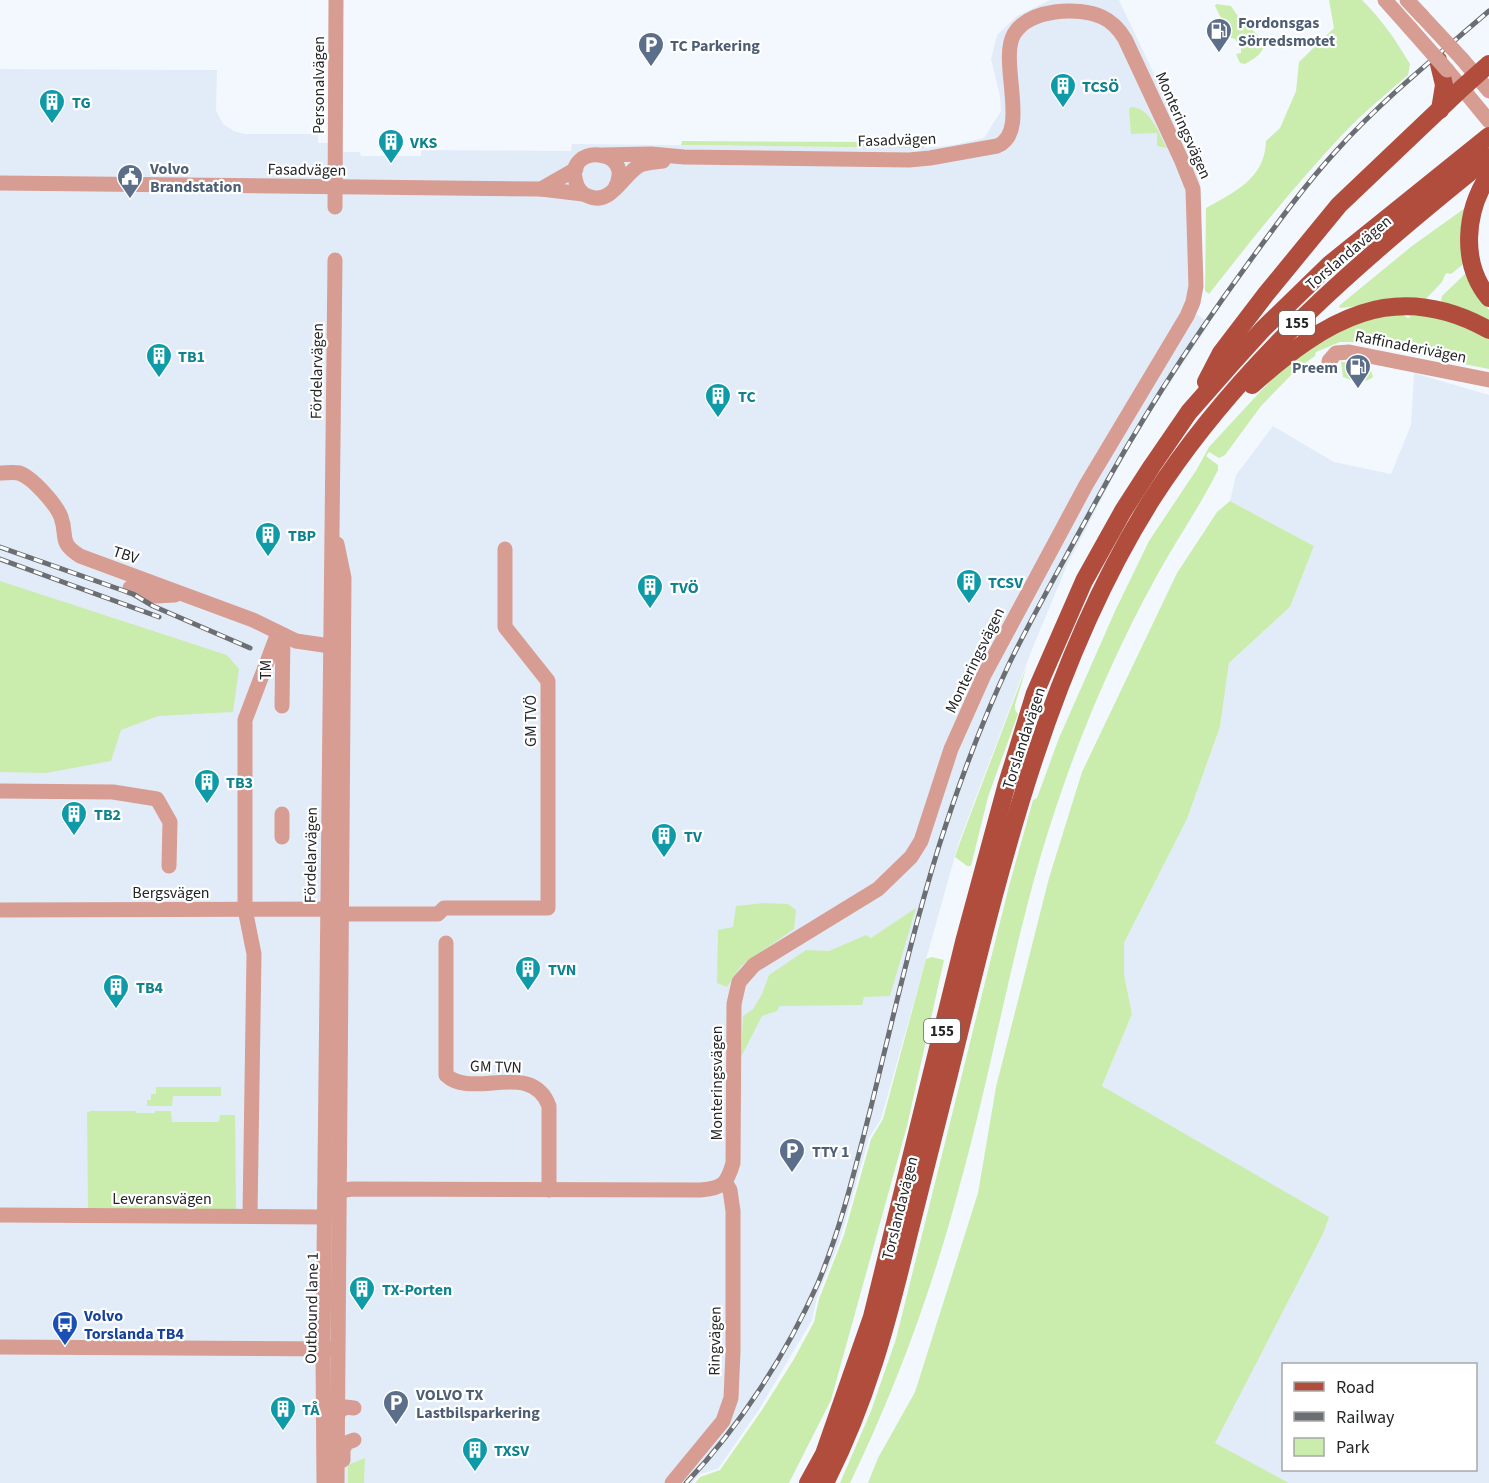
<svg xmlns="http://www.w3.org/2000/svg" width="1489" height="1483" font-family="'Source Sans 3',sans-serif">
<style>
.built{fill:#e2ecf9;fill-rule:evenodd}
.green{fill:#caedae}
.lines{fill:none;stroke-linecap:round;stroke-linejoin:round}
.minor{stroke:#d79d92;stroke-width:15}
.major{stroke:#b14d3d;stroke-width:18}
.rail-casing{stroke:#6b6e72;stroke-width:5}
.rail{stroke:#fff;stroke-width:3;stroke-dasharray:9;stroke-linecap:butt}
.minor-bridge{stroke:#d79d92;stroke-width:15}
.labels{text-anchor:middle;stroke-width:4.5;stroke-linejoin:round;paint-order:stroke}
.shield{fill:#fff;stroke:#666768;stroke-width:1.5}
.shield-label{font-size:15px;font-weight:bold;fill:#242628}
.service-label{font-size:16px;font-weight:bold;fill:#4e5e75;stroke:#fff;text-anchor:start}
.street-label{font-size:16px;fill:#242628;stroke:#fff}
.culture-label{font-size:16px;font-weight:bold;fill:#0d838f;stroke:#fff;text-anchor:start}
.transit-label{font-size:16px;font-weight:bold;fill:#164399;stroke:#fff;text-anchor:start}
</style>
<rect width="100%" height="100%" fill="#f3f8ff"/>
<g class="built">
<polygon points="1050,0 1119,0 1200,171 1202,255 1196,314 1210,323 1156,404 1122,460 1068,563 1031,652 959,842 881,1119 869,1138 839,1243 817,1297 812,1320 760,1408 718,1469 700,1474 692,1483 0,1483 0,69 217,70 216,110 223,124 234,131 245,134 318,134 318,143 328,143 328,166 334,152 360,152 361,156 421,156 421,150 571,151 572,144 578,144 926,148 953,145 984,138 1001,111 1000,96 991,59 997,35 1017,16"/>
<path d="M1414 373 1489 395V1483H1289L1214 1443 1323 1234 1102 1086 1132 1014 1124 974V943L1187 819 1220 727 1229 663 1290 607 1314 546 1230 501 1236 475 1273 426 1334 462 1391 474 1411 425ZM1284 1364H1476V1470H1284Z"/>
</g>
<g class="green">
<path d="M1329 0H1362C1383 21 1395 39 1410 64L1408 75C1386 94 1363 113 1343 134 1295 185 1252 239 1209 294L1205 291 1206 208C1235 192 1265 178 1266 141L1280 128 1296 91 1299 62 1334 28Z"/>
<path d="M1216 4 1231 6 1246 28 1251 29 1264 41C1266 52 1254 59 1245 64L1240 63 1236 54 1241 53V48L1235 39 1231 38 1215 6Z"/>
<path d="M1131 107C1151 108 1158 133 1167 148L1157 146V133L1131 134 1129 109Z"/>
<polygon points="682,141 876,142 925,145 924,148 681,145"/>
<polygon points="1465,208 1466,262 1451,274 1446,273 1442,282 1425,300 1339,308 1340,305 1412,246"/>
<polygon points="1466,273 1489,310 1489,322 1441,303 1442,296"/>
<path d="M1402 314 1408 318 1411 316 1440 315 1489 338V369L1351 342H1340L1316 352 1315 356 1298 368 1261 406 1225 455 1219 458 1209 452 1206 456 1218 465V470C1199 508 1175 542 1155 579 1108 665 1069 760 1041 855 1009 965 990 1078 959 1188 932 1290 896 1388 850 1483H840L871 1411 896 1339 1009 886 1033 800 1037 798 1059 738 1116 609 1149 541 1197 469 1209 447 1272 379 1318 342 1368 318Z"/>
<path d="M1341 362C1353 363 1371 363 1373 377 1365 384 1352 381 1343 377Z"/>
<polygon points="1230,501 1314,546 1290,607 1229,663 1220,727 1187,819 1124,943 1124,974 1132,1014 1102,1086 1329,1217 1323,1234 1215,1443 1289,1483 868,1483 878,1458 915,1392 978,1193 996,1087 1049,878 1082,772 1177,573 1217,512"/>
<polygon points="0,581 227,655 239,669 233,712 158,716 121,730 111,761 46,773 0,772"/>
<polygon points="1027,665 1015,705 1015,710 1018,714 988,797 971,866 967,866 955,857 960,842"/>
<polygon points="764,903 788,904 796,910 794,929 741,966 727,987 717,983 718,930 733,927 736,906"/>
<polygon points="916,908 890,996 864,997 862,1005 780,1006 777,1011 762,1016 741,1057 743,1016 753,1009 762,994 769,975 806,950 829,951 866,935 871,938"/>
<polygon points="932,957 944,960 907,1126 831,1400 789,1483 695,1483 700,1477 720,1470 762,1410 794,1359 814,1322 819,1299 844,1235 871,1139 883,1119 926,959"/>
<polygon points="156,1087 221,1087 221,1096 173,1096 172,1106 147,1106 147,1100 151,1100 151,1094 156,1094"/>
<polygon points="90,1111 136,1111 136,1113 155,1113 155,1111 171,1111 172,1122 219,1122 220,1115 235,1115 236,1209 88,1210 87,1113"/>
<polygon points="365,1458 364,1483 348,1483 348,1465"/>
</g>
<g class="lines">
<g class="minor">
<polyline points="1385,0 1410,28"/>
<polyline points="1407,0 1422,16"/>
<polyline points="1462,59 1489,91"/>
<polyline points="1447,70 1489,121"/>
<polyline points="0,183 541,189 583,194"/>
<path d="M615 188C637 147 563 143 576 182 577 188 582 194 588 196 611 207 623 174 640 165 648 162 656 162 663 161"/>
<polyline points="541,189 576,169"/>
<polyline points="335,207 336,0"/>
<polyline points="1329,361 1336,353 1349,352 1489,380"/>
<path d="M0 473C6 473 13 472 19 473 32 477 56 504 61 517 68 537 58 542 80 556L253 620 296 641 330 646H340"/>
<polyline points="130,588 156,596 175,595"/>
<polyline points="282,706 283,635"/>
<polyline points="0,791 113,792 157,799 170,822 169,866"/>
<polyline points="282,837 282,814"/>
<polyline points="0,910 328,909 342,914 438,914 444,908 548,908 548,681 505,627 505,549"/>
<path d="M446 943V1075C472 1100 532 1059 549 1106V1190"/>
<path d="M325 1193 352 1189 701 1190C723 1188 727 1184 733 1163L734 1004 739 982 754 965 878 889 911 857 921 841 951 749 984 675 1086 485 1187 316 1193 302 1196 286 1193 189 1181 159 1125 39C1119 29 1113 22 1102 17 1078 6 1029 9 1014 34 998 61 1031 133 997 146L930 158 909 160 684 157 651 154 603 155"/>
<polyline points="0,1215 324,1217"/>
<polyline points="250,1216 254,954 245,909 245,720 278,633"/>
<polyline points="0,1347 332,1349"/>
<polyline points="331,1418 345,1407 354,1408"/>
<polyline points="343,1460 343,1450 346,1443 354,1440"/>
<polyline points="324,1483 323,1349 335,260"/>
<polyline points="337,1483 344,578 337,544"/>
<polyline points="672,1483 723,1421 731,1398 733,1351 733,1211 730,1190 725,1182"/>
</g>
<g class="major">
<polyline points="1438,60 1444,85 1440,110"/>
<path d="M1489 175C1465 211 1460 263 1489 298"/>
<polyline points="1206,382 1221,353 1266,294 1339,205 1461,89 1489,64"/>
<path d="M1252 385C1325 320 1394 277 1489 330"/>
<polyline points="808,1483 824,1454 872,1317 965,938 1006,787 1035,693 1084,581 1123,511 1152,466 1189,412 1233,362 1263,329 1330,264 1489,136"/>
<path d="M825 1483C866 1403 887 1324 908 1237 922 1183 935 1128 949 1074 997 880 1044 670 1152 499 1239 363 1364 257 1489 157"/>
</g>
<defs>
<g id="rail">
<polyline points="0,547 133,594 153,606 250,648"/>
<polyline points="0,559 159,617"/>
<path d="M686 1483C740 1426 786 1355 818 1283 841 1228 855 1169 870 1111 892 1022 912 933 939 846 959 783 982 721 1010 662 1034 613 1061 566 1087 518 1135 428 1187 347 1247 265 1276 225 1304 186 1337 150 1383 99 1437 56 1489 11"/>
</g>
</defs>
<use href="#rail" class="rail-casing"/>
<use href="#rail" class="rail"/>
<g class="minor-bridge">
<polyline points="1422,16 1462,59"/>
<polyline points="1410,28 1447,70"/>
</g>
</g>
<defs>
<symbol id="fuel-pin" viewBox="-11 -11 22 30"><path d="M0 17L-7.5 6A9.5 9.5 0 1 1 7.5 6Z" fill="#5c6f8a" stroke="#fff"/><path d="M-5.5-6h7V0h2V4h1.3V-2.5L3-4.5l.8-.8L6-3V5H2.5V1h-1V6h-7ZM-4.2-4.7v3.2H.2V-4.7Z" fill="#fff"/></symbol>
<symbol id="parking-pin" viewBox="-11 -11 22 30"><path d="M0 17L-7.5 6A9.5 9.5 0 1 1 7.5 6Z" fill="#5c6f8a" stroke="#fff"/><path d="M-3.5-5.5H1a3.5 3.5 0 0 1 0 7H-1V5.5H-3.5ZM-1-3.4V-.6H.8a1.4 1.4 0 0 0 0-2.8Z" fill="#fff"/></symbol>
<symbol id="building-pin" viewBox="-11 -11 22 30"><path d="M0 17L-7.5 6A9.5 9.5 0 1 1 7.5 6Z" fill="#0f9aa8" stroke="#fff"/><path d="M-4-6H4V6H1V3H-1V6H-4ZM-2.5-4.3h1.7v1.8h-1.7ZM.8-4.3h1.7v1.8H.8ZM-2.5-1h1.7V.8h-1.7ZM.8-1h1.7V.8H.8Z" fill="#fff"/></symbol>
<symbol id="civic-pin" viewBox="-11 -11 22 30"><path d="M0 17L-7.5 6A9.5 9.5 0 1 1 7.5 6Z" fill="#5c6f8a" stroke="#fff"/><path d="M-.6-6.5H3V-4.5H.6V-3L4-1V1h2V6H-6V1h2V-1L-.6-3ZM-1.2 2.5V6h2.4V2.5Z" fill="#fff"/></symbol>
<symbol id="bus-pin" viewBox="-11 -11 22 30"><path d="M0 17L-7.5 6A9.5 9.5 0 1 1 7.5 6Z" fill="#1a4fb4" stroke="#fff"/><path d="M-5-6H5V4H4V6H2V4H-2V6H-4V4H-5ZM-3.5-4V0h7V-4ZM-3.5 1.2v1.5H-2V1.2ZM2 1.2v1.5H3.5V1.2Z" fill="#fff"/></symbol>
</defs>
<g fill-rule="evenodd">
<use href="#fuel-pin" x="1204" y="16" width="30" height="40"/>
<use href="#parking-pin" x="636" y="30" width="30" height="40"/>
<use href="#building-pin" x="1048" y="71" width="30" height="40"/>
<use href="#building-pin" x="37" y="87" width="30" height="40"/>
<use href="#building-pin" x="376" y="127" width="30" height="40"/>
<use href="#civic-pin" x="115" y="162" width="30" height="40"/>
<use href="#building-pin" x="144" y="341" width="30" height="40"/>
<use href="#fuel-pin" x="1343" y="352" width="30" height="40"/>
<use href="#building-pin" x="703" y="381" width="30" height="40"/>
<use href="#building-pin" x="253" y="520" width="30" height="40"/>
<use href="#building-pin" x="954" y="567" width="30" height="40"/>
<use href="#building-pin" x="635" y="572" width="30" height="40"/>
<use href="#building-pin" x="192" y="767" width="30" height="40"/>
<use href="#building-pin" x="59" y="799" width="30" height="40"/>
<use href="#building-pin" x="649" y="821" width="30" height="40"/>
<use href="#building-pin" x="513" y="954" width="30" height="40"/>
<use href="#building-pin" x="101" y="972" width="30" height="40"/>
<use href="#parking-pin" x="777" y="1136" width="30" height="40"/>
<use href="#building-pin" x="347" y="1274" width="30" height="40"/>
<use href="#bus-pin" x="50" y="1309" width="30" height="40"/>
<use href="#parking-pin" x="381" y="1388" width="30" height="40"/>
<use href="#building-pin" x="268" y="1394" width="30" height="40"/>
<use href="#building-pin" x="460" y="1435" width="30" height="40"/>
</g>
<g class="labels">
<g class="shield">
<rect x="1279" y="311" width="36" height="24" rx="4.5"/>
<rect x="924" y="1019" width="36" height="24" rx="4.5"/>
</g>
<g class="shield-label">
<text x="1297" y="328">155</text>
<text x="942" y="1036">155</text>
</g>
<g class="service-label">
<text x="1238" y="28">Fordonsgas<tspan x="1238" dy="18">Sörredsmotet</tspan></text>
<text x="670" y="51">TC Parkering</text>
<text x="150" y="174">Volvo<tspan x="150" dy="18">Brandstation</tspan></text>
<text x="1338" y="373" text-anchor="end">Preem</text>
<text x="812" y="1157">TTY 1</text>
<text x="416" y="1400">VOLVO TX<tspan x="416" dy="18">Lastbilsparkering</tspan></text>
</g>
<g class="street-label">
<text transform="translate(318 85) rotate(-90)" y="6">Personalvägen</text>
<text transform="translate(1184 125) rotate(66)" y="6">Monteringsvägen</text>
<text transform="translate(897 139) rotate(-2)" y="6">Fasadvägen</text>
<text transform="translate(307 169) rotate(1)" y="6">Fasadvägen</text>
<text transform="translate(1348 252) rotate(-40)" y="6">Torslandavägen</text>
<text transform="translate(1411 346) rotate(11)" y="6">Raffinaderivägen</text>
<text transform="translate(316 371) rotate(-89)" y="6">Fördelarvägen</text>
<text transform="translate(126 554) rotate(18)" y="6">TBV</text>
<text transform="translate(974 660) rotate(-64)" y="6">Monteringsvägen</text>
<text transform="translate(265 670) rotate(-90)" y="6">TM</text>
<text transform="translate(530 721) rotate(-90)" y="6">GM TVÖ</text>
<text transform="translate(1023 738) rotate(-72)" y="6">Torslandavägen</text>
<text transform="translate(310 855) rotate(-89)" y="6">Fördelarvägen</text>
<text x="171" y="898">Bergsvägen</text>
<text transform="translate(496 1066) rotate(2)" y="6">GM TVN</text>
<text transform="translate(716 1083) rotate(-90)" y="6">Monteringsvägen</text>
<text x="162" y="1204">Leveransvägen</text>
<text transform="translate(899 1208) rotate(-76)" y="6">Torslandavägen</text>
<text transform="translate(311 1308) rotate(-89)" y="6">Outbound lane 1</text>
<text transform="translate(714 1341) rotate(-89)" y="6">Ringvägen</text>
</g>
<g class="culture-label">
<text x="1082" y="92">TCSÖ</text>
<text x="72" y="108">TG</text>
<text x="410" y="148">VKS</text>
<text x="178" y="362">TB1</text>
<text x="738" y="402">TC</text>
<text x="288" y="541">TBP</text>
<text x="988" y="588">TCSV</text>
<text x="670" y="593">TVÖ</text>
<text x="226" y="788">TB3</text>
<text x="94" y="820">TB2</text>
<text x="684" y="842">TV</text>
<text x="548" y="975">TVN</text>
<text x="136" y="993">TB4</text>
<text x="382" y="1295">TX-Porten</text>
<text x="302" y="1415">TÅ</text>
<text x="494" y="1456">TXSV</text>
</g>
<g class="transit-label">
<text x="84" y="1321">Volvo<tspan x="84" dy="18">Torslanda TB4</tspan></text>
</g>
</g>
<rect x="1282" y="1363" width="195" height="108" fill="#ffffff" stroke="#a7a8a9" stroke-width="1.5"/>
<rect x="1294" y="1382" width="30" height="9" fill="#b14d3d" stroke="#a7a8a9" stroke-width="1.5"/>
<text x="1336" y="1393" font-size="18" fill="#242628">Road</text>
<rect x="1294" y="1412" width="30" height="9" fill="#6b6e72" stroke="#a7a8a9" stroke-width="1.5"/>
<text x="1336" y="1423" font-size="18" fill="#242628">Railway</text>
<rect x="1294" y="1438" width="30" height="18" fill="#caedae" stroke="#a7a8a9" stroke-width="1.5"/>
<text x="1336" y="1453" font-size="18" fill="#242628">Park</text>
</svg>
